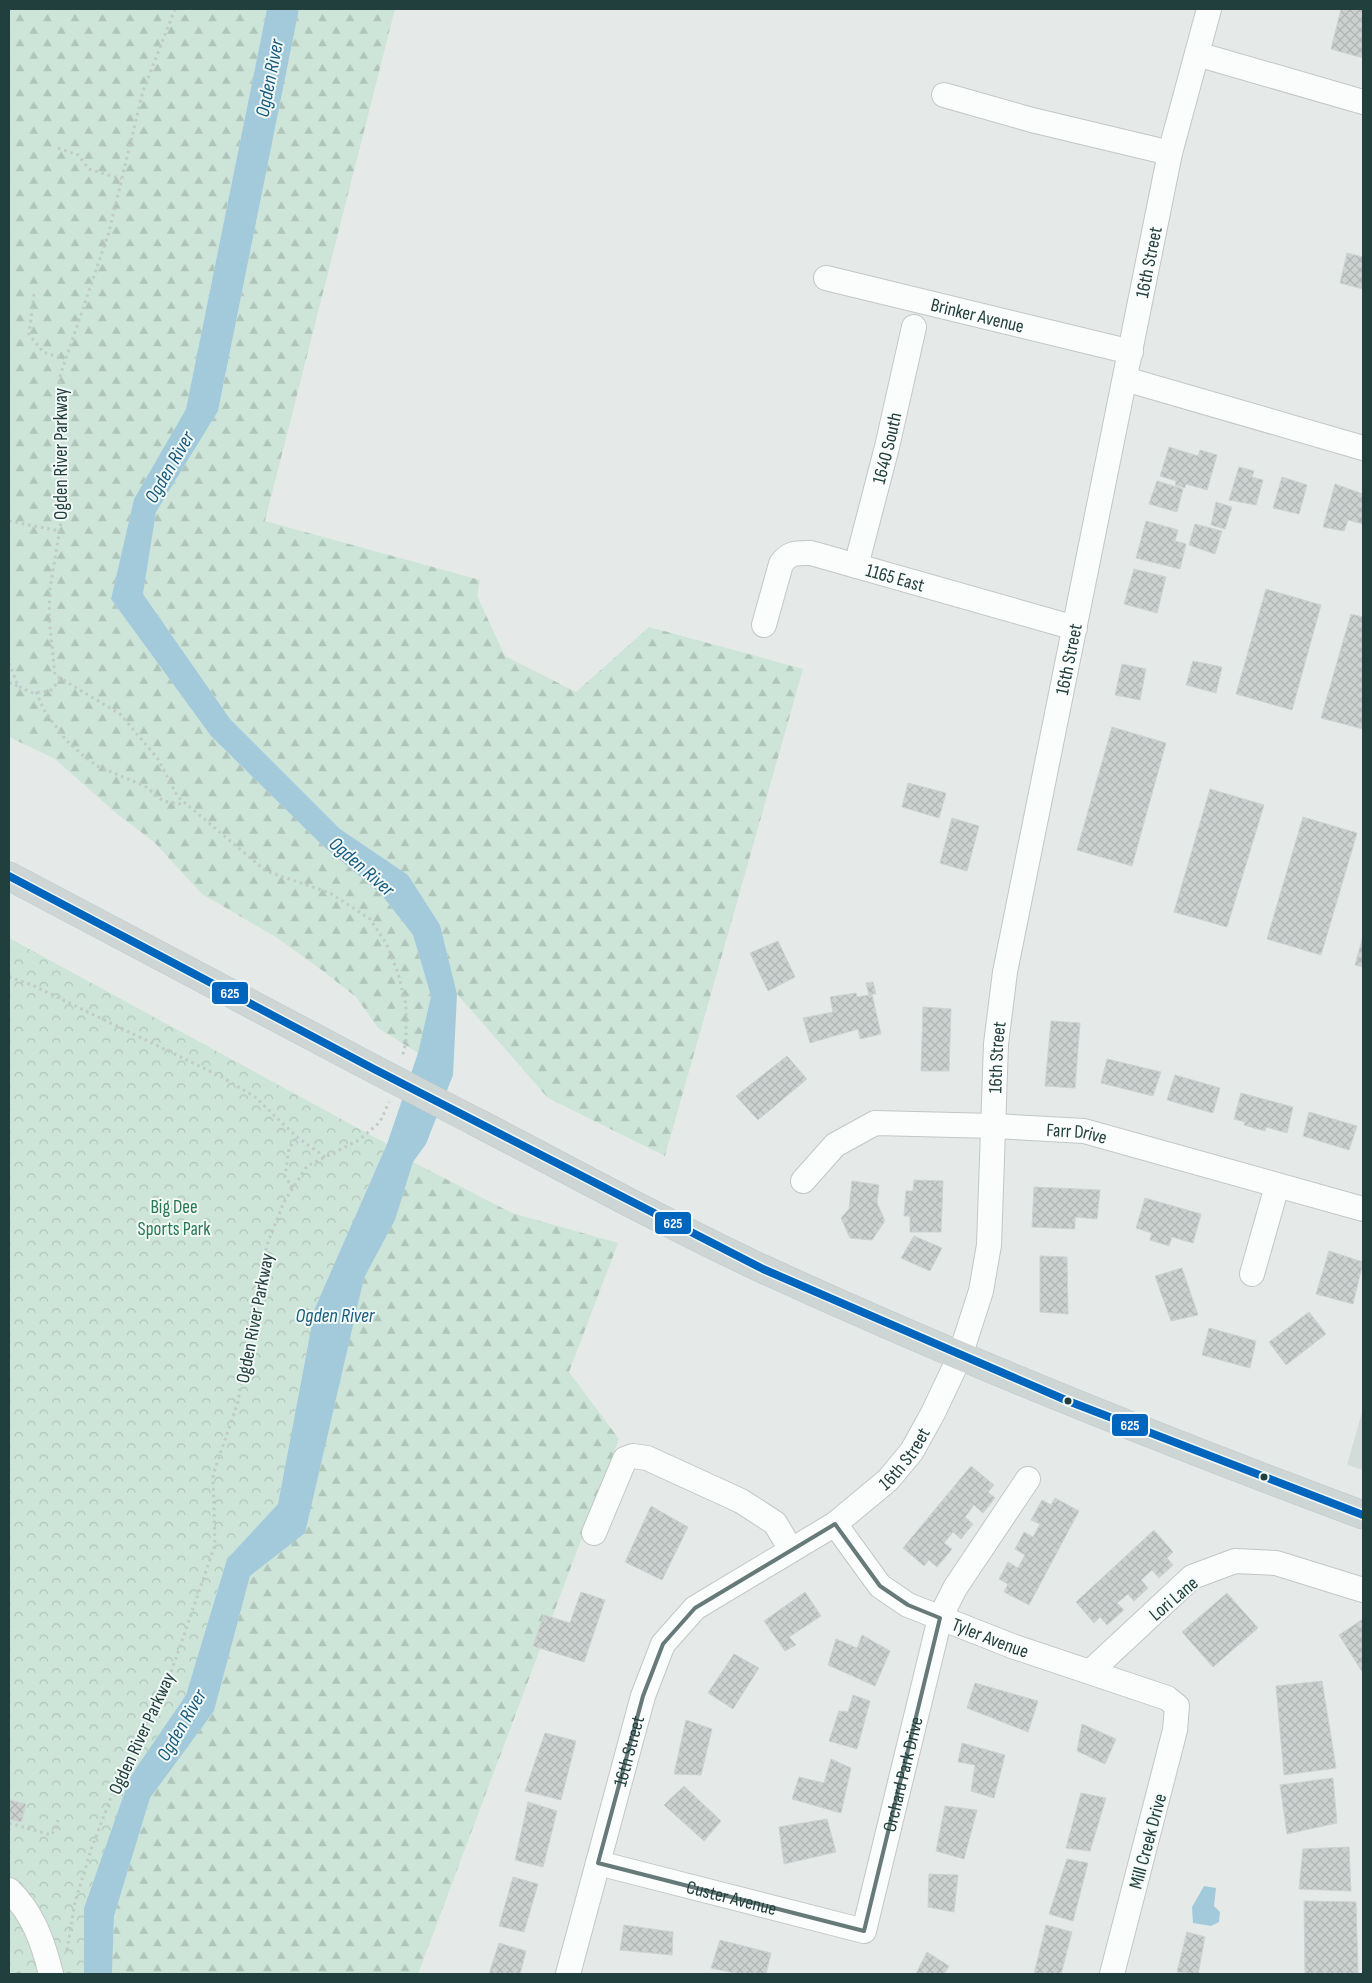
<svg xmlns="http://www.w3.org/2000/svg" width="1372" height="1983" font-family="'Sofia Sans Condensed',sans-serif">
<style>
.built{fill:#d2dcd9}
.forest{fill:url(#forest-firs)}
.park{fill:url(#park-crowns)}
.water{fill:#a2cadb}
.building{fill:url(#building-cross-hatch);stroke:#cdd3d2}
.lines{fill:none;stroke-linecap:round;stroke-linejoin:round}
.minor-casing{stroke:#c2c7c6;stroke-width:26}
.major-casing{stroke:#bcc6c5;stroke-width:29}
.path{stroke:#c0cac9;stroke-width:3;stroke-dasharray:2.5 4;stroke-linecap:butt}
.minor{stroke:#fbfcfc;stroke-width:24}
.major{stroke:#cdd6d5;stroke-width:28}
.major-bridge-casing{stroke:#bcc6c5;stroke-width:29;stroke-linecap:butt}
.major-bridge{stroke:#cdd6d5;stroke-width:28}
.bus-1-casing{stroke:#f2f9f7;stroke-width:11}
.bus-1{stroke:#0065bd;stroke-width:8}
.marked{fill:none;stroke:#667b79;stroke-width:4;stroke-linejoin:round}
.bus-dot{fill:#213f3c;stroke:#f2f9f7;stroke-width:2}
.labels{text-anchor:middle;stroke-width:4;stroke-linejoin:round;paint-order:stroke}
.street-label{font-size:19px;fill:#213f3c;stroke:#f2f9f7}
.park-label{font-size:19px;fill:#287854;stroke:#f2f9f7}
.water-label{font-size:20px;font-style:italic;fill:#175c7e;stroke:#f2f9f7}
.line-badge{stroke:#f2f9f7;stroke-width:2}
.badge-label{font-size:14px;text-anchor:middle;font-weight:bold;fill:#fff}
</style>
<defs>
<pattern id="forest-firs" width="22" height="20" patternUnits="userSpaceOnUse" patternTransform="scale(1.25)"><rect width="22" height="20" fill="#cde4d8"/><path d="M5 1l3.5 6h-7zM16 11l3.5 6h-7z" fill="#b0c5ba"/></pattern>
<pattern id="park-crowns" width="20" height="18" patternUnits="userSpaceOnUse" patternTransform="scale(1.25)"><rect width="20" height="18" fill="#cde4d8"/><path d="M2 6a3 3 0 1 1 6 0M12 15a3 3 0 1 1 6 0" fill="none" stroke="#b0c5ba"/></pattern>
<pattern id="building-cross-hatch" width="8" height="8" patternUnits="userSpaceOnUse" patternTransform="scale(1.25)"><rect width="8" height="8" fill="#ccd1d0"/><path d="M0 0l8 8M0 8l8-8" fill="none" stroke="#afb4b4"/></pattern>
</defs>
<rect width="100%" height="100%" fill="#e5eae9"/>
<polygon class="built" points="1363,1409 1363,1470 1347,1465"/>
<g class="forest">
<polygon points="9,9 267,9 186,409 134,499 111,599 211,736 323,846 381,894 413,935 431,996 418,1053 378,1028 356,997 323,971 276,937 202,894 154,842 116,813 55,759 9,737"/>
<polygon points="299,9 395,9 265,521 480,580 477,596 505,656 576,692 649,627 803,669 665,1156 548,1098 457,994 440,925 408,875 340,829 230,719 143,594 156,512 218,411"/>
<polygon points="413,1162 512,1213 618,1243 569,1372 619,1439 418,1974 112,1974 114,1916 150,1798 214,1711 250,1576 305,1532 364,1278 395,1220"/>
</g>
<polygon class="park" points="9,938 387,1144 315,1308 278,1504 227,1559 186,1695 130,1777 84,1908 84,1974 9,1974"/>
<g class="water">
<polygon points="267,9 299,9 218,411 156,512 143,594 230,719 340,829 408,875 440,925 457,994 453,1075 426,1144 413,1162 395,1220 364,1278 305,1533 250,1576 214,1711 150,1798 114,1916 112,1974 84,1974 84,1908 130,1777 186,1695 227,1559 278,1504 315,1308 387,1144 418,1053 431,996 413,935 381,894 323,846 211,736 111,599 134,499 186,409"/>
<polygon points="1204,1886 1216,1888 1214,1906 1220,1912 1219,1922 1211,1926 1193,1923 1192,1907"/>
</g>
<g class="building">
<polygon points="1341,9 1363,9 1363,58 1331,49"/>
<polygon points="1347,253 1363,257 1363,289 1340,283"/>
<polygon points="1169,447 1198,456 1200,450 1217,455 1207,490 1186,484 1185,488 1175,485 1176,481 1160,476"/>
<polygon points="1239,467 1254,471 1252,477 1263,480 1256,505 1229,500"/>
<polygon points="1282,477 1307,485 1299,514 1273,508"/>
<polygon points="1157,481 1183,489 1177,512 1149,504"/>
<polygon points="1335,484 1363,494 1363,524 1348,520 1344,531 1323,527"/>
<polygon points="1216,502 1232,507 1225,529 1211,525"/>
<polygon points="1146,521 1178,530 1175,541 1186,544 1180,569 1136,558"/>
<polygon points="1195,524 1222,531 1215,554 1189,545"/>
<polygon points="1134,569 1166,577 1157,613 1124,604"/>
<polygon points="1266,589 1321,605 1292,710 1236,694"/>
<polygon points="1351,614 1363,617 1363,729 1321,718"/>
<polygon points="1193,661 1222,667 1216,693 1186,685"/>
<polygon points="1122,664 1146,669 1140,700 1115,695"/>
<polygon points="1112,727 1166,743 1132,866 1077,850"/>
<polygon points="908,783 946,793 939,818 902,807"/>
<polygon points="1210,789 1264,805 1227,927 1174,912"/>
<polygon points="1303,817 1357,833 1321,955 1267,939"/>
<polygon points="952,818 979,826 967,871 940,863"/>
<polygon points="1363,936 1363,967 1355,965"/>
<polygon points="778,941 795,977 768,991 750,953"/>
<polygon points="873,982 876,994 872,994 881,1034 860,1039 858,1029 810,1043 803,1018 833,1012 830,997 856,993 857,997 869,995 866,983"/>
<polygon points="923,1007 951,1009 949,1071 921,1071"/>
<polygon points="1051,1021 1080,1023 1075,1088 1045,1086"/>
<polygon points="787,1056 807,1079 758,1120 736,1096"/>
<polygon points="1107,1059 1161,1072 1153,1096 1101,1083"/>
<polygon points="1175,1075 1220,1088 1213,1113 1167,1100"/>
<polygon points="1241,1093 1293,1107 1287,1133 1266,1127 1265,1131 1244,1125 1245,1122 1234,1119"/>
<polygon points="1309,1112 1357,1126 1349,1150 1303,1136"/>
<polygon points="914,1180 943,1181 941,1232 910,1232 910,1216 904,1216 906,1191 913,1191"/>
<polygon points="852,1181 879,1185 877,1203 885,1221 872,1240 850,1238 841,1218 849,1209"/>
<polygon points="1034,1187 1100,1190 1097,1219 1075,1217 1075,1229 1032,1227"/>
<polygon points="1145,1198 1201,1214 1193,1243 1172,1237 1169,1246 1150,1240 1152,1233 1136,1228"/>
<polygon points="914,1236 942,1248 930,1271 901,1258"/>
<polygon points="1329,1251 1363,1262 1353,1304 1316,1294"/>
<polygon points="1040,1256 1067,1257 1068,1314 1040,1312"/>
<polygon points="1182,1268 1198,1315 1171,1321 1155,1276"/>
<polygon points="1309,1312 1326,1334 1286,1365 1269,1342"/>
<polygon points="1209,1328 1256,1341 1250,1368 1202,1355"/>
<polygon points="971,1466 994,1485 988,1492 995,1498 983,1513 974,1505 965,1517 973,1524 961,1539 953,1532 944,1543 952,1549 937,1567 929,1560 924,1566 903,1548"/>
<polygon points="1055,1498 1079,1511 1029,1605 1004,1592 1008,1584 999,1579 1008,1562 1018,1568 1025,1555 1015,1549 1024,1532 1033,1537 1040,1524 1031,1520 1042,1500 1051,1505"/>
<polygon points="651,1506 688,1527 662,1580 625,1562"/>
<polygon points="1154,1530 1173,1552 1167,1558 1173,1565 1159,1578 1152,1570 1141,1580 1148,1588 1134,1601 1128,1594 1117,1603 1124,1610 1107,1625 1100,1617 1094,1623 1076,1602"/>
<polygon points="581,1592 605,1600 584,1662 533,1646 544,1615 570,1623"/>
<polygon points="805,1592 821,1616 789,1637 796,1645 785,1651 764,1621"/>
<polygon points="1227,1593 1258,1628 1213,1667 1182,1632"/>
<polygon points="1363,1619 1363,1673 1339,1635"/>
<polygon points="862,1635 890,1651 875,1686 828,1665 836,1639 857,1648"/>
<polygon points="734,1654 759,1668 733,1709 708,1693"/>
<polygon points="1322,1681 1336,1768 1284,1775 1276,1686"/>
<polygon points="975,1683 1038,1701 1028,1732 967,1708"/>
<polygon points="853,1695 870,1701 857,1749 829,1741 839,1711 848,1712"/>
<polygon points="686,1720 712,1729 701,1775 674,1774"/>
<polygon points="1082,1724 1116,1739 1105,1764 1077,1751"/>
<polygon points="545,1733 576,1741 561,1800 525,1791"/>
<polygon points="962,1743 1005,1755 994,1798 971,1791 975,1765 958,1762"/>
<polygon points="831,1759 851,1768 841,1813 792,1799 799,1777 824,1783"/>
<polygon points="1333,1778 1337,1823 1287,1834 1280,1785"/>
<polygon points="684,1786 721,1821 704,1841 664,1805"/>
<polygon points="1081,1793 1106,1798 1090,1851 1066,1848"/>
<polygon points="9,1800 26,1804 21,1822 9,1819"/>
<polygon points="528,1802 557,1811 543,1867 515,1860"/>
<polygon points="945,1806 977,1810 964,1859 936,1851"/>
<polygon points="827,1819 836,1852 784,1864 779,1827"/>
<polygon points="1349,1847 1351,1891 1299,1889 1303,1849"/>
<polygon points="1067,1859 1088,1863 1073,1921 1049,1914"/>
<polygon points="929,1874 958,1875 954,1912 928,1907"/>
<polygon points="513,1877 538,1884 524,1932 499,1926"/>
<polygon points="1304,1901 1356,1902 1358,1974 1305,1974"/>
<polygon points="624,1925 673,1932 672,1955 620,1950"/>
<polygon points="1046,1925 1072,1932 1061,1974 1034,1974"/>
<polygon points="1187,1932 1205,1937 1198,1974 1177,1972"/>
<polygon points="720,1940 771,1953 766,1974 739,1974 711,1968"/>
<polygon points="499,1943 526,1951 520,1974 489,1974"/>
<polygon points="927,1952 949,1966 944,1974 916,1974"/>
</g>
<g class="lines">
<defs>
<g id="minor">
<polyline points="1197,54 1363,102"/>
<polyline points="944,95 1032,120 1170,153"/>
<path id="s1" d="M826 278 1131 352"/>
<polyline points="1125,379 1363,448"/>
<path id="s2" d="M856 566 887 447 914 327"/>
<path id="s3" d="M764 625 781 564C789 552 797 553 811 553L1075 628"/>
<path id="s4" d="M803 1181 835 1145 875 1123 994 1126 1084 1131 1363 1209"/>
<polyline points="1252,1274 1277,1186"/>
<path id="s5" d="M835 1524 880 1586 908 1605 1012 1646 1167 1698 1177 1706 1175 1730 1112 1974"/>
<polyline points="594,1533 625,1459 633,1456 647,1458 741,1501 775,1523 791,1550"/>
<polyline points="1091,1671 1192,1577 1235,1561 1276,1563 1363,1590"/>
<path id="s6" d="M598 1863 864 1931 940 1618 955 1588 1028 1479"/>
<path d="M9 1890C33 1913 43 1942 51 1974"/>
<path id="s7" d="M568 1974 643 1696 663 1644 695 1608 835 1524 888 1480 912 1451 933 1413 960 1356 981 1291 989 1245 996 1044 1005 972 1170 153 1209 9"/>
</g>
<g id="major">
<polyline points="9,876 372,1068"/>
<path d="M476 1122C571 1171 666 1224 763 1269 959 1359 1161 1440 1363 1515"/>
</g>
</defs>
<use href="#minor" class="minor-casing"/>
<use href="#major" class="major-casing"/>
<g class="path">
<polyline points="175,9 143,91 109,232 60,376 63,510 50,589 49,617 55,675 120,714 158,759 178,797 266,871 330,893 370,919 386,943 398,973 406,1005 406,1042 402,1058"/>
<polyline points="58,148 78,155 89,169 121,179"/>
<polyline points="34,294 29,334 43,352 64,359"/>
<polyline points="9,521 60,531"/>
<polyline points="9,663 18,686 33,693 50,691 61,679"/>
<polyline points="9,683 18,686"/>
<polyline points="36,692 44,710 65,739 80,753 97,766 145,786 163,801 179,804 183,802"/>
<polyline points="9,977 32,985 222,1077 255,1097 297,1137 325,1157"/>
<polyline points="293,1188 285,1177 289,1148 297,1137"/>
<polyline points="9,1823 51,1835 56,1829 58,1820"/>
<polyline points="67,1950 75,1902 92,1847 122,1769 166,1687 215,1545 213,1475 238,1402 252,1307 268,1242 284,1202 307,1166 359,1140 380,1122 389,1102"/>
</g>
<use href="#minor" class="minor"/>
<use href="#major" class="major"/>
<defs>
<polyline id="major-bridge" points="372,1068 476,1122"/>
</defs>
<use href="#major-bridge" class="major-bridge-casing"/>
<use href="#major-bridge" class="major-bridge"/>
<defs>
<polyline id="bus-1" points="9,876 372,1068 763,1269 1068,1401 1363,1515"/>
</defs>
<use href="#bus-1" class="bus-1-casing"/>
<use href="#bus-1" class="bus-1"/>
</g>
<path class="marked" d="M835 1524 880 1586 908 1605 940 1618 864 1931 598 1863 643 1696 663 1644 695 1608Z"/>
<g class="bus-dot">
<circle cx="1068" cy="1401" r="4.5"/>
<circle cx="1264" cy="1477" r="4.5"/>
</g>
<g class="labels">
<g class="street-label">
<text dy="7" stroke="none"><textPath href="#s7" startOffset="1881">16th Street</textPath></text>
<text dy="7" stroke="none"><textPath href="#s1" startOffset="156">Brinker Avenue</textPath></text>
<text dy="7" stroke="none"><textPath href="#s2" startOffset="122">1640 South</textPath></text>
<text transform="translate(60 454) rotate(-90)" y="7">Ogden River Parkway</text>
<text dy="7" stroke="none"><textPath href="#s3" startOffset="185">1165 East</textPath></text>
<text dy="7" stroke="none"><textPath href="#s7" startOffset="1476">16th Street</textPath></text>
<text dy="7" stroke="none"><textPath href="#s7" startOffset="1071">16th Street</textPath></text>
<text dy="7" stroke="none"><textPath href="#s4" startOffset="296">Farr Drive</textPath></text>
<text transform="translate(254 1318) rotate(-79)" y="7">Ogden River Parkway</text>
<text dy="7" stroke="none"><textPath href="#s7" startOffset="651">16th Street</textPath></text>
<text transform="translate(1173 1598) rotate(-40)" y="7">Lori Lane</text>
<text dy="7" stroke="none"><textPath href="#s5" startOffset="199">Tyler Avenue</textPath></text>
<text transform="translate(141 1733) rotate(-65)" y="7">Ogden River Parkway</text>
<text dy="7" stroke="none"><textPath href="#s7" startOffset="231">16th Street</textPath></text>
<text dy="7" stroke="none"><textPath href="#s6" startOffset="436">Orchard Park Drive</textPath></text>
<text transform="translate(1147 1841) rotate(-75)" y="7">Mill Creek Drive</text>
<text dy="7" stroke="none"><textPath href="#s6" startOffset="138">Custer Avenue</textPath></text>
</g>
<g class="park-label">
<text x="174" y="1213">Big Dee<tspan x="174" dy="22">Sports Park</tspan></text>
</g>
<g class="water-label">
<text transform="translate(269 78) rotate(-79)" y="7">Ogden River</text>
<text transform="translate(169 467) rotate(-60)" y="7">Ogden River</text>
<text transform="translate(362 866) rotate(41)" y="7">Ogden River</text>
<text x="335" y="1322">Ogden River</text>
<text transform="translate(181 1725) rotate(-60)" y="7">Ogden River</text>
</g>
</g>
<g class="line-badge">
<rect x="211" y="981" width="38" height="24" rx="5" fill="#0065bd"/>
<rect x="654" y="1211" width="38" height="24" rx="5" fill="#0065bd"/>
<rect x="1111" y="1413" width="38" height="24" rx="5" fill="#0065bd"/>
</g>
<g class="badge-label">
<text x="230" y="998">625</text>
<text x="673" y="1228">625</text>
<text x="1130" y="1430">625</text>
</g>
<rect width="1372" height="1983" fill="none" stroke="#213f3c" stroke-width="20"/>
</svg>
